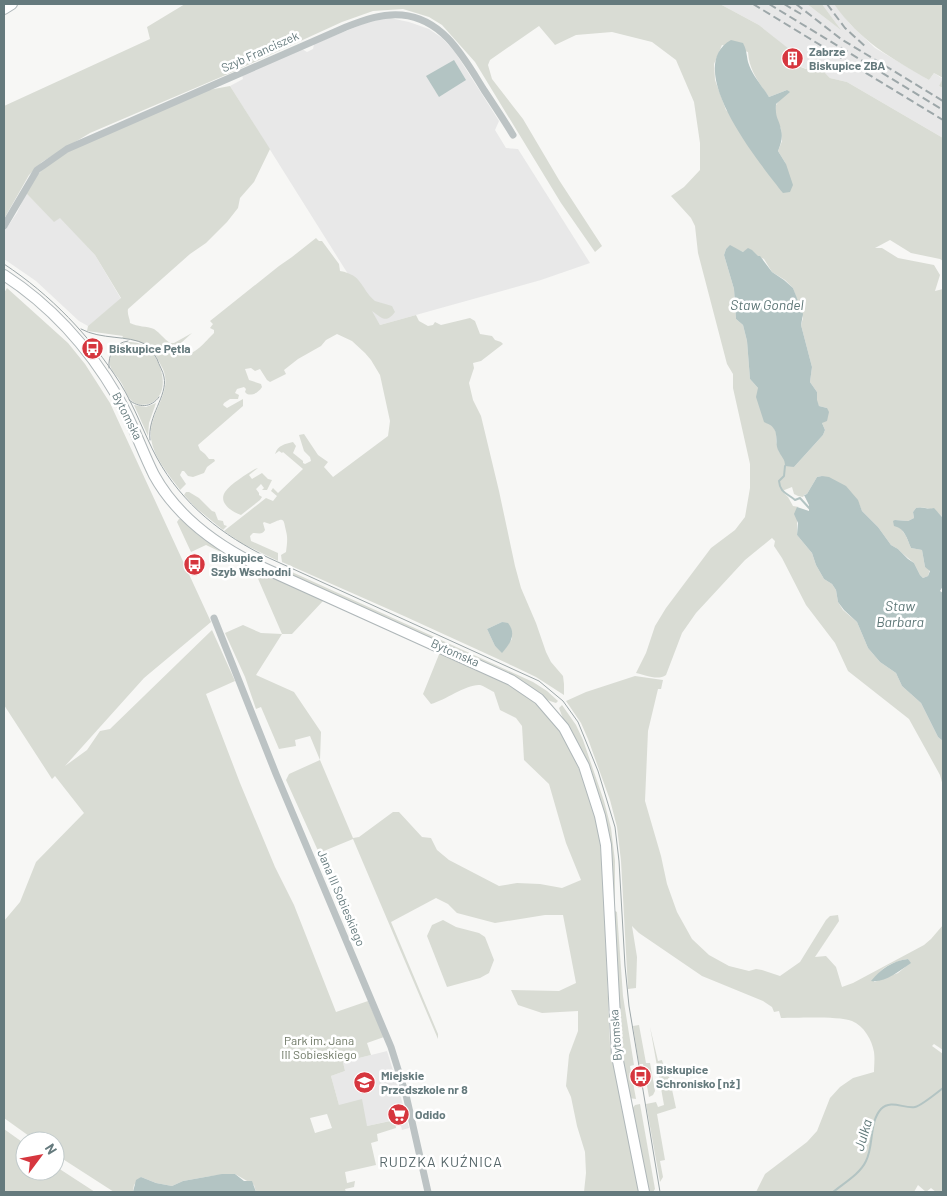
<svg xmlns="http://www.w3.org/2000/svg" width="947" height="1196" font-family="Barlow,sans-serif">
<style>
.built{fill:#e8e8e8}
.green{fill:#d9dcd4;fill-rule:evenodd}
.water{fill:#b3c4c3}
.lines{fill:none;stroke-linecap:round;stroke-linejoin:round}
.stream{stroke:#b3c4c3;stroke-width:2}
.secondary-casing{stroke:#afb7b9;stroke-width:12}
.street{stroke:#bcc3c4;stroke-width:7}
.secondary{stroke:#fff;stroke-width:10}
.tram{stroke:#9da7a9;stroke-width:1}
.rail{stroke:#9da7a9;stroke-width:2;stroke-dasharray:8 4;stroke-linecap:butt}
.labels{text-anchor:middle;stroke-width:5;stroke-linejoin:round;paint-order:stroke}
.street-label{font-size:12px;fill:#657a7d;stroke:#fff}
.poi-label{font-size:12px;font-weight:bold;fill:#657a7d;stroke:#fff;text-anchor:start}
.park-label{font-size:12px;fill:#6c7663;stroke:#fff}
.water-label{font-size:14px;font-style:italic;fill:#5f7878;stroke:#fff}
.neighbourhood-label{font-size:14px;letter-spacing:1px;fill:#566669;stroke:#fff}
</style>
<rect width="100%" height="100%" fill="#f7f7f5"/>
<g class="built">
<polygon points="720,4 807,4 840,29 822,4 834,4 851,25 875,48 929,80 934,73 943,79 939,86 943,88 943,138 847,82 830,78 817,66 807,69 785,61 784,56 788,49 759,25"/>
<polygon points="390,18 409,22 429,29 442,38 455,52 499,121 495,130 506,148 518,149 590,263 541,280 380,325 230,86 243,79 242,75 302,49 307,52 313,49 314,44 368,22"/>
<polygon points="26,193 54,221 60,217 95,255 121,299 88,326 79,321 36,281 4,259 4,232 17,213"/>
<polygon points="387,1051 399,1090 409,1128 402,1130 399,1119 367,1126 339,1105 331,1076 345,1071 343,1062"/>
</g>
<g class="green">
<path d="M185 4H720L759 25 789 49 784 56 785 61 806 69 817 65 830 78 847 82 943 138V261L940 259 911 253 890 240 875 248H882L898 258 934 265 940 275 935 291 943 289V518C938 510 926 506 916 508L913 512 914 518 908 521 895 520 906 536 911 548 922 550 925 567 930 569 928 576 923 578 920 575 914 563 902 553 898 549 891 545 878 527 862 511 859 504 822 476 817 477 807 494H805L803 497 798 496 794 494 792 487 782 491 788 497 793 506 799 507H797V535L812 553 816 565 824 579 832 584 836 590 838 602 843 610 857 622 868 648 880 662 896 673 902 686 921 703 938 737 943 741V786L940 775 909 719 848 671 835 643 806 605 782 558 774 546 775 541 772 538 745 560 696 613 682 633 666 675C658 681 645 675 636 673L646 653 655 626 666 608 711 548 735 530 745 517 750 488V464L733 388V374L727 364 698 253 695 226 691 218 671 196 684 187 700 170V143L694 102 676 60 652 42 612 32 576 35 555 45 539 26 490 60 488 65 492 79 523 119 559 180 602 246 595 252 561 203 475 62 442 25 429 17 403 9 373 11 342 22 228 74 90 133 42 162 29 175 4 219V106L150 39 147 27ZM722 45 748 52C749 70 759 83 769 97L787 90 776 105 775 116 781 129 782 141 778 151 786 164 726 110 715 80 714 64ZM730 246 743 252 746 251 764 259 772 272 785 280 793 288 803 318 801 325 812 367 810 382 817 392 816 400 819 406 827 408 822 423 825 430 823 435 794 467 785 462 784 457 779 452 776 441V433L758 388 750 379 747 341 743 325 736 319 734 289 724 255 726 249Z"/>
<polygon points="807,4 822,4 841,30"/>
<path d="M834 4H943V88L939 86 943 78 934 73 929 80C891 58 860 41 834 4Z"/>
<path d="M230 86 270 149 254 182 240 198 238 208 227 222 206 243 190 254 128 309C127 315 130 318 130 323 138 327 146 326 154 329 160 333 164 339 170 343H174L192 333 181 343 183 348V355C195 355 205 342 214 333V330L210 328 213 324 210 321 279 266 292 257 316 238 319 241H322L339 264 340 271C363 275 360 288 375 301L392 306 395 312C386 324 382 318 372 311L380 325 416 315 419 321 428 326 433 325 435 322 441 325 470 318 475 321 480 334 492 336 495 340 501 342 503 344 481 361 473 363 474 368 469 383 473 400 481 416 499 491 515 566 521 588 536 623 546 652 551 662 563 676 564 684V695L536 677 513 666 404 616 282 562 281 555 286 552C287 544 288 538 286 531 283 518 285 517 270 524L264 522 263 523 265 530C262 535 259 533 253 533L250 536 251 541 278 553V561L243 544 224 531 266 498 273 501 277 496 271 491 273 488 278 493 303 469 283 452 282 453 279 451 275 454C278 445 285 444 293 442L296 446 293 453 303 461V463L305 464 311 461 310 457 304 451 299 435 304 434 318 455 328 462 324 467 333 477 388 436 390 421 380 375 371 360 365 353 352 341 337 334 326 340 321 346 298 359 284 370 286 374 270 382 267 380 260 369 255 371 251 368 245 369 249 380 261 384 262 387C259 392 253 396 247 394L245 392 246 389 244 387 237 389 235 393 239 395 238 399H230L224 403 223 405 227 408 243 399V406L198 445 200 450 205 454 209 459H214L215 461 207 467 204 473 193 477 188 476 184 471H182L180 475 186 484 180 490C169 475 154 458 151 439 148 416 169 396 165 376 164 369 160 364 157 358 149 343 139 341 122 338L123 336 87 331 88 326 121 298 95 255 60 218 54 222 26 193 35 177 49 164 79 145 203 91ZM502 622 512 632V639L502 652 495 646 487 629Z"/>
<path d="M7 288 68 343 85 364 110 403 211 622 144 678 65 766 87 750 100 731 110 729 212 630 235 681 206 694 240 783 275 867 294 905 336 1012 368 1001 384 1037 367 1043 371 1055 343 1062 345 1071 331 1076 339 1105 362 1099 367 1126 395 1120 396 1128 377 1134 378 1141 371 1143 376 1165 345 1172 347 1183 355 1181 354 1187 345 1189 346 1192H256L254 1185 235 1174 211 1176 183 1181 172 1186 156 1183 141 1177 134 1185 133 1191 135 1192H114L55 1154V1141H36L4 1118V921L20 902 36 862 84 813 55 776 52 779 4 705V293ZM327 1114 332 1128 315 1133 310 1118Z"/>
<path d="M128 342C134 342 141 343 147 347 160 358 172 390 153 402 148 405 140 406 135 403 128 400 125 389 122 384 119 378 113 373 111 368 106 356 117 344 128 342Z"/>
<polygon points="156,403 149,423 148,436 134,405 146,407"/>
<path d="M258 468 249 475 252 479 262 473 268 479 272 480 267 490H262L264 488 261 484 256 489 259 493V495L262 497 260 500 241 515C232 512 218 503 225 492 230 484 247 474 255 469Z"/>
<polygon points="186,492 189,492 199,498 212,511 215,512 218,520 223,521 224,525 227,526 223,530 196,508 184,495"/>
<path d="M182 518 323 601 292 634H282L256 675 294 692 321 732 320 760 353 838 359 837 393 812H399L422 837 431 838 437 850 449 860 499 886 517 883 540 884 562 888 581 880 566 843 549 784 524 760 522 726 516 718 500 710 494 692C490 690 484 686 480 685 466 684 446 700 431 704L423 694 440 652 484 671 524 693 544 712 563 734 588 789 599 832 603 877 610 1045 641 1192H584L586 1173 585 1152 577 1126 571 1097 566 1086 569 1055 578 1031V1011L542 1013 518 1005 511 990 559 991 576 983 563 915H545L495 923 457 913 448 904 436 898 391 922 438 1034V1039L353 839 319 853 286 780 289 774 320 760 310 736 295 740 296 746 279 749 261 707 256 709 245 677 225 633 243 625 261 633 282 634 256 574 225 554 206 545 191 552 177 522 179 519Z"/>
<polygon points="281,567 533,682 547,691 558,701 556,703 550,701 280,572"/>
<path d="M635 676 663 680 661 689H658L648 731 645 801 661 856 667 884 677 912 692 939 709 955 729 966 749 971 756 969 762 970 780 976 800 962 826 920 830 916 838 915 839 921 815 957 826 956 836 967 842 987 853 983 924 945 931 939 943 925V1050L934 1044 932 1046 943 1054V1192H936L931 1188 926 1192 918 1185 914 1192H756L765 1174 807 1142 817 1131 830 1098 840 1087 853 1078 874 1072C874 1066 875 1059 874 1052 872 1040 864 1026 852 1021 838 1016 798 1018 781 1018L779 1011 774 1012 772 1007 763 1001 702 976 639 933 632 926 637 957 636 988 628 989 621 861 617 827 610 800 588 739 581 723 566 701 586 692ZM908 959 910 963 898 973 874 982C878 968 894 961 908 959Z"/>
<polygon points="562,705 576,725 583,740 604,801 611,828 615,861 615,905 612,902 608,837 559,708"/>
<polygon points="613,910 617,912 623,996 634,1065 630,1066 636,1099 629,1098 621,1066"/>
<polygon points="443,920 456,927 479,933 485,937 494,960 489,973 480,978 447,987 427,936 432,925"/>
<polygon points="639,1025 646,1063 650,1063 655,1091 653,1095 649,1097 643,1064 639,1064 633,1026"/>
<polygon points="650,1027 658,1061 662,1060 665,1071 668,1071 676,1108 657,1114 665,1160 660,1161 663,1177 660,1182 646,1104 656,1102 658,1107 664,1105"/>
<polygon points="640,1104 655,1189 653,1192 648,1192 632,1109 635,1105"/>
<polygon points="4,1129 25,1144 25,1171 55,1171 55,1166 95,1192 4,1192"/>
</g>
<g class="water">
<path d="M731 40 743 43C747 51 746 53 748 62 752 75 762 86 769 97L787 90 790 92 776 104C775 120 779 118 781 130 783 137 781 144 778 151L786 164 793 185 790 192 783 193C761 165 681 68 731 40Z"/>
<polygon points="454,60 466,80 439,97 426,76"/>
<path d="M730 245 743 252 748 248 752 250 758 256H760L772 272 784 280 793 288 803 314 801 325 812 367 810 382 817 392V400L819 406 827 408 829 412 827 421 822 423 825 430 823 435 794 467 785 466C785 458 781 457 778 450 775 443 778 435 774 429 772 425 768 424 764 422L756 397 758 388 750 379 747 341 743 325 736 319 734 289 724 255 726 249Z"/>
<path d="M822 476 829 477 846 486 858 500 862 511 878 527 891 545 898 549 908 559 914 563 920 575 923 578 928 576 930 571 925 567 922 550 911 548C907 539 905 528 894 526L893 521 895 520 908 521 914 518 913 512 916 508C923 506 927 510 934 508L943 518V586L940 591 943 593V741L938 737 921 703 902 686 896 673 880 662 868 648 857 622 844 610 838 602 836 590 832 584 824 579 816 565 812 553 797 535 798 523 794 514 797 507 809 511V505L804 495 807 494 817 477Z"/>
<path d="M502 622 508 623C517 634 510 644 502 653L495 646 487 629Z"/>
<path d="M908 959 911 963C899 971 885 983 871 981 881 969 892 961 908 959Z"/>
<polygon points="222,1174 235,1174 244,1181 252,1181 256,1192 133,1192 136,1180 141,1177 156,1183 172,1186 183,1181"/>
</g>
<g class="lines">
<g class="stream">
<path d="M785 466 784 476 779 481C780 493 787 493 795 500L800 498 810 509"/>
<path d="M833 1192C844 1183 860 1174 866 1161 874 1146 869 1122 881 1109 891 1099 904 1109 915 1107 920 1106 938 1092 943 1088"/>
</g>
<defs>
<g id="secondary">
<polyline points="4,9 12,4"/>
<path d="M4 275C50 305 89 348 117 396 132 421 141 449 154 475 176 515 215 544 255 564L511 680 539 699 564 728 584 766 600 816 606 845 617 1056 644 1192"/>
</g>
</defs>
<use href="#secondary" class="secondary-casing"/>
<g class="street">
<path d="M4 226 37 170 67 149 346 27C364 20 383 13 402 15 444 19 464 58 484 90 494 105 504 120 513 135"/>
<polyline points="214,618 276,774 391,1047 406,1095 428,1192"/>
</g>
<use href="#secondary" class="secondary"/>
<g class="tram">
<path d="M4 264C51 295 90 336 120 383 135 407 144 434 157 458 182 504 223 536 269 558L539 681 563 701 578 722 598 771 615 827 619 861 625 966 629 1006 660 1192"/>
<path d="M81 329C101 340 128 335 145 344 150 348 154 354 157 359 159 365 163 371 164 377 168 396 147 416 150 440"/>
<path d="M109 368C108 354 114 343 128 341"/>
<path d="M129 400C139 408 151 408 159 397"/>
</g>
<g class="rail">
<polyline points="753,4 943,120"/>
<polyline points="769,4 943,110"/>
<polyline points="784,4 801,14"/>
<polyline points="796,4 841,39 943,101"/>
<polyline points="827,4 845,28 867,48"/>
</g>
</g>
<defs>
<symbol id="building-disc" viewBox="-11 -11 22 22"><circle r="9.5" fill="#d6363e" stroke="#fff"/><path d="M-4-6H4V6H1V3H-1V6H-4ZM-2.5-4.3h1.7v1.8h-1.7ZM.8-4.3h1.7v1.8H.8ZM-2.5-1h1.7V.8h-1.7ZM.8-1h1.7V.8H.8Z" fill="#fff"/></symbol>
<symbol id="bus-disc" viewBox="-11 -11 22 22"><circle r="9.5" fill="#d6363e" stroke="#fff"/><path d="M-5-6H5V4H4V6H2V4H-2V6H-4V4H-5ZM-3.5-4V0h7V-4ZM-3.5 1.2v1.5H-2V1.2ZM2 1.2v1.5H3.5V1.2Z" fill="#fff"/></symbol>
<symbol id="school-disc" viewBox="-11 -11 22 22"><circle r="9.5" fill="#d6363e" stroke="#fff"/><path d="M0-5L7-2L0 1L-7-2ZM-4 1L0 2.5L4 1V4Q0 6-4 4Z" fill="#fff"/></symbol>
<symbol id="supermarket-disc" viewBox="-11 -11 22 22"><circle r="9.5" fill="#d6363e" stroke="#fff"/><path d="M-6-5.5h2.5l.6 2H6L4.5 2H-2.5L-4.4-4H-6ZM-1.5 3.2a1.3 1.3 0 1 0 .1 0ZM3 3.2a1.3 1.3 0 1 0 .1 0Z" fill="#fff"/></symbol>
</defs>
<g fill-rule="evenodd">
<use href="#building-disc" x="780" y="46" width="25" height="25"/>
<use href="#bus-disc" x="80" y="336" width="25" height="25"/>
<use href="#bus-disc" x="182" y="552" width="25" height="25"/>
<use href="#bus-disc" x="628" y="1064" width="25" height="25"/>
<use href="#school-disc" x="352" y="1070" width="25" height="25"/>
<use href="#supermarket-disc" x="386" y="1102" width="25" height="25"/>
</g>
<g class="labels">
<g class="street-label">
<text transform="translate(260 52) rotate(-24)" y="4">Szyb Franciszek</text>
<text transform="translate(127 416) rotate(63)" y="4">Bytomska</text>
<text transform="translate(455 653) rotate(24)" y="4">Bytomska</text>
<text transform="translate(341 898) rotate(67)" y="4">Jana III Sobieskiego</text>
<text transform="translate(616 1035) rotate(-94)" y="4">Bytomska</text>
</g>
<g class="poi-label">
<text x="809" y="56">Zabrze<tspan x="809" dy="14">Biskupice ZBA</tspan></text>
<text x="109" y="353">Biskupice Pętla</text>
<text x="211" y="562">Biskupice<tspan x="211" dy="14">Szyb Wschodni</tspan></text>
<text x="656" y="1074">Biskupice<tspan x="656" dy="14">Schronisko [nż]</tspan></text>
<text x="381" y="1080">Miejskie<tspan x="381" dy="14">Przedszkole nr 8</tspan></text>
<text x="415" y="1119">Odido</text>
</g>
<g class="park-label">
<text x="319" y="1045">Park im. Jana<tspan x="319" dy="14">III Sobieskiego</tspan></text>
</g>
<g class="water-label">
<text x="767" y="310">Staw Gondel</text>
<text x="900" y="611">Staw<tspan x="900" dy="16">Barbara</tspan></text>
<text transform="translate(863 1135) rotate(-74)" y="5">Julka</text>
</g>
<g class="neighbourhood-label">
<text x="441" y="1167">RUDZKA KUŹNICA</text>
</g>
</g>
<rect width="947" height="1196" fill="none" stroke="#657a7d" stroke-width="10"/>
<g transform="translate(40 1156) rotate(58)"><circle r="24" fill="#ffffff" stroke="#c1cacb"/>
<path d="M0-4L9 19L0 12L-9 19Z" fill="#d6363e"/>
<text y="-8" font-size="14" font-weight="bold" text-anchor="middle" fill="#657a7d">N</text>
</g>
</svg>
